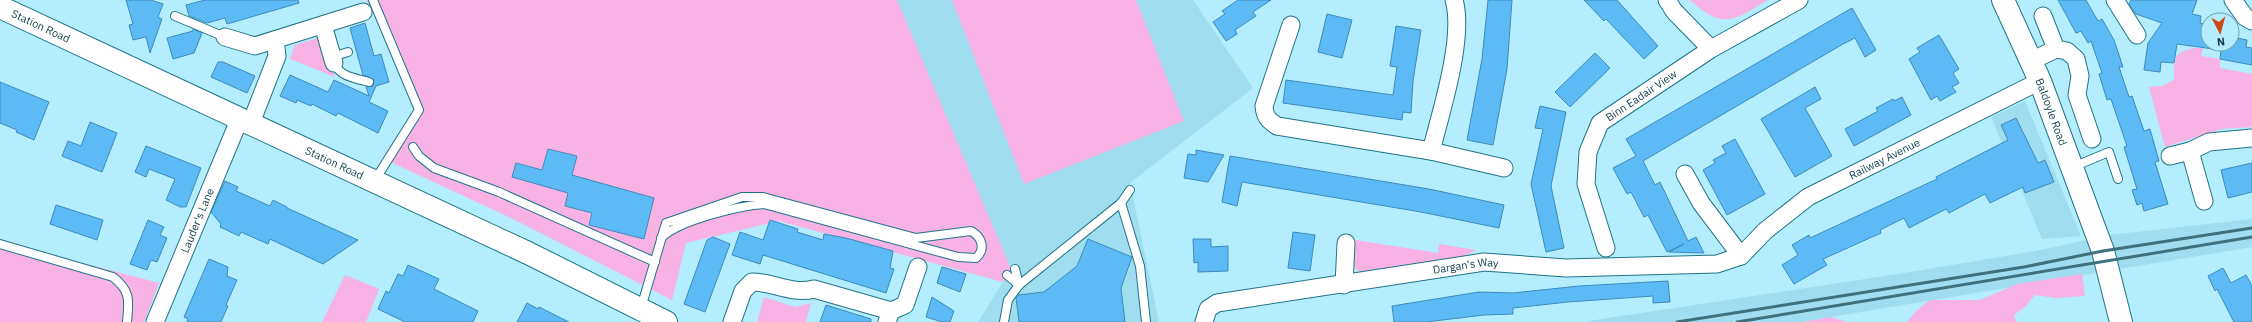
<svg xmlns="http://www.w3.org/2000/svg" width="2252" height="322" font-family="'IBM Plex Sans',sans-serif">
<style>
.built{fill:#a0ddf0}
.green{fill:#f8b2e3}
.building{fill:#5cbbf5;stroke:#3e8bb9}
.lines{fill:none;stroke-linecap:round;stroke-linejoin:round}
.lane-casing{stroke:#217488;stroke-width:10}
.street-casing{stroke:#217488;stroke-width:19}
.secondary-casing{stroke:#217488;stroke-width:24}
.lane{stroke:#fff;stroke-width:8}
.street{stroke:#fff;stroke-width:17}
.secondary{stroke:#fff;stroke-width:22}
.rail{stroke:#3f717d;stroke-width:3}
.labels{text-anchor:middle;stroke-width:3;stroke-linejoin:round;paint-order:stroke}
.street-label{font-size:11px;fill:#0f3d48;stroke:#b4edfe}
</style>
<rect width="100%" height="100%" fill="#b4edfe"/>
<g class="built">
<polygon points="897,0 1193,0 1253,88 1130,183 1159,322 978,322 1011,269"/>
<polygon points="2025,101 2081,236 2042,239 1991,117"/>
<polygon points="2252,219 2252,247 1801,322 1582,322 1898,274 2036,251 2109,235"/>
</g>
<g class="green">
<polygon points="367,0 897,0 1011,269 1003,282 779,221 686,243 672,300 511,218 382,158 416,109"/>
<polygon points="952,0 1136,0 1184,121 1024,184"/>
<path d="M1690 0H1768C1733 21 1723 30 1690 0Z"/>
<polygon points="318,38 322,38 335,77 290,59 295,45"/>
<path d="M2196 48H2203L2201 56 2220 59V68L2252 74V127L2222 129 2165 147 2149 87 2162 86 2174 80C2175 58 2172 52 2196 48Z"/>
<path d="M1349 239 1438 253 1439 244 1476 250 1454 261 1361 272C1347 265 1349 253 1349 239Z"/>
<polygon points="0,241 159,283 144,322 0,322"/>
<polygon points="2082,274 2085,296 2056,298 2035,295 2025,307 2014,315 2016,322 1907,322 1917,310 1930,300 1980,300 2017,284"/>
<polygon points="345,275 379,289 366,322 322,322"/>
<polygon points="764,297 795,307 811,303 806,322 757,322"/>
<polygon points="1831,317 1847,322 1804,322"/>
</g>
<g class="building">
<polygon points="126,0 151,0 163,4 158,17 162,19 150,53 146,37 133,40 129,25 133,24"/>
<polygon points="205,0 298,0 299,3 227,24 225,18 207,23 189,16 186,5"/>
<polygon points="1238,0 1271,0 1253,12 1256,16 1235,30 1237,34 1226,41 1213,22 1225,14 1222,11"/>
<polygon points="1488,0 1512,0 1507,69 1493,145 1467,140 1482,59"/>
<polygon points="1584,0 1617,0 1658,46 1644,59 1606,19 1604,21"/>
<polygon points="2058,0 2086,0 2098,21 2102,19 2114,40 2123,67 2119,67 2129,97 2132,96 2144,131 2150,129 2159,161 2155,162 2168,204 2144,211 2142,203 2137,205 2132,190 2137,189 2124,147 2127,146 2111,99 2107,100 2099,74 2102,73 2091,41 2088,43 2081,31 2076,33"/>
<polygon points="2131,0 2197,0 2192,14 2201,16 2200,23 2208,25 2208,44 2232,44 2232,37 2247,40 2246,47 2252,48 2252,65 2220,59 2221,50 2177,44 2174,63 2161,62 2160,72 2144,70 2148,43 2162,23 2136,14 2129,4"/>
<polygon points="1852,8 1876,50 1865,57 1855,38 1843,44 1643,161 1655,185 1660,182 1688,241 1696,237 1704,253 1669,252 1684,244 1667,252 1648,215 1644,217 1631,192 1627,194 1613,168 1636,156 1626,139"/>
<polygon points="1327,14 1352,20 1342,58 1318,52"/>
<polygon points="365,23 374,56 381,54 389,82 376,86 369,102 388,111 378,133 338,113 336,116 312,104 311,106 297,100 296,103 280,96 290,75 328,92 334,80 369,96 366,87 373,86 374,80 363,75 350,28"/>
<polygon points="1396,26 1421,30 1413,81 1411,113 1403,112 1402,120 1283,103 1286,80 1393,95 1397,67 1390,66"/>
<polygon points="193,29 202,33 194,53 173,59 167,38 193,31"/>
<polygon points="1939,35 1959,69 1953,73 1959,83 1952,87 1956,92 1940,101 1937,96 1931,100 1909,59 1920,52 1917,48"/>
<polygon points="1595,53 1610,68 1570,107 1555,92"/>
<polygon points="218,62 223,62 255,76 247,93 211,77"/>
<polygon points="0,82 49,102 34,140 16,132 17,130 0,123"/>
<polygon points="1815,87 1821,99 1805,108 1832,156 1795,177 1761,119"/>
<polygon points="1902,97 1911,115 1854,146 1845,129 1878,111 1876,108 1893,99 1894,101"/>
<polygon points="1540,106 1566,112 1551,186 1564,248 1546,252 1531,184 1543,129 1535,128"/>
<polygon points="2016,118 2038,163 2045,160 2054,182 2025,193 2023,187 1990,203 1985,194 1949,213 1946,209 1909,228 1904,218 1880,230 1881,233 1823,259 1827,265 1794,284 1782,265 1798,255 1792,245 1809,235 1810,238 1937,179 1936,177 2008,140 2001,125"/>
<polygon points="90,122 117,133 102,172 62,156 68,141 81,146"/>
<polygon points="1735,139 1765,194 1727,215 1703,170 1715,163 1713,160 1726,153 1722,146"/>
<polygon points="146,146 201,168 186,207 180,207 166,200 175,179 149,169 146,177 135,172"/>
<polygon points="548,149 577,156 572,175 654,198 644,239 589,225 592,213 565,206 568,193 512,177 516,163 542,170"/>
<polygon points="1196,150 1224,155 1208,182 1184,178 1188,154 1196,155"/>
<polygon points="1230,156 1429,189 1504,205 1499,228 1421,212 1242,182 1237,206 1222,202"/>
<polygon points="2252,163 2252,192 2228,198 2221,170"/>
<polygon points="225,181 238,187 236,191 270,206 273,200 287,207 287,208 358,240 323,264 270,239 268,244 241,232 239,236 220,227 221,224 211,212"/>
<polygon points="56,205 103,220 97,240 50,224"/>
<polygon points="148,220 164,227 160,235 167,238 157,262 151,260 147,270 130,264"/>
<polygon points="770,220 798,229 797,232 823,240 824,234 846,238 893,251 890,268 894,269 886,293 763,255 760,264 732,255 740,232 763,240"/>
<polygon points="1293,232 1315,235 1310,271 1288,268"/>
<polygon points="713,237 730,244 705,312 684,304 707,240"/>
<polygon points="1088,239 1132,257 1121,288 1125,322 1019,322 1016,298 1018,295 1044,292 1077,266"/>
<polygon points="1193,239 1211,239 1211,247 1228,246 1228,271 1198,272 1198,262 1194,263"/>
<polygon points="209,259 228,267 227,276 237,280 226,305 228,306 221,322 187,322 188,319 184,317"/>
<polygon points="408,265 439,279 434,289 478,311 473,322 405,322 378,309 386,291 389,293 398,274 403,276"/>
<polygon points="942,267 966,274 960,292 937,283"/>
<polygon points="2223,268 2231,283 2246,275 2252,286 2252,322 2234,322 2217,289 2215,291 2208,276"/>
<polygon points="1668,281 1670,302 1653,303 1653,296 1568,302 1513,308 1513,314 1484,315 1426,322 1394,322 1392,306 1479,292 1513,293 1579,286"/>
<polygon points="932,297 954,311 950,322 942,322 926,317"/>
<polygon points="527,303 538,309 539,307 569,322 517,322"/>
<polygon points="826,305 871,319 871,322 820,322"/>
</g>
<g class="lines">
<defs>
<g id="lane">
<polyline points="373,0 419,110 375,180"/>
<polyline points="175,16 225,37"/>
<polyline points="332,57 348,52"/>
<path d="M334 63C340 77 355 78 369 82"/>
<polyline points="413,147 419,156 434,168 499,192 655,262"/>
<polyline points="2073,167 2109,152 2118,179"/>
<polyline points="1121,203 1140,266 1146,322"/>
<path d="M0 244 113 277C131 291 129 301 127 322"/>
<polyline points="1015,269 1019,285"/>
<polyline points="1007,275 1019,285"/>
<path d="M641 308 666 223 742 197H763L916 238 971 231C982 237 986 249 976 258L958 257 764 204C739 206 679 220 661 238"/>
<polyline points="1004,322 1008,300 1019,285 1121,203 1130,190"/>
</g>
<g id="street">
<polyline points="1667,0 1674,11 1711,49"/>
<polyline points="2115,0 2137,35"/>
<polyline points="2233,0 2245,17 2252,21"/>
<polyline points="2043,16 2056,49"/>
<polyline points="323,25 334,63"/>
<path d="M1291 25 1264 106C1265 117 1268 120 1277 126L1431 151 1504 168"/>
<polyline points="225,37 255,46 363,12"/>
<polyline points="2031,61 2056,49 2067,51 2076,59 2080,76 2077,95 2092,139"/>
<polyline points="251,123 277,56 275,40"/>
<path d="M1431 151C1441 112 1465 37 1454 0"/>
<polyline points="2170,156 2190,151"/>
<polyline points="1685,174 1701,203 1741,256"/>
<polyline points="2204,201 2190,151 2209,142 2252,138"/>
<path id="s1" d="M1606 248 1586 184 1588 152 1600 123 1711 49 1799 0"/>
<polyline points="1344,285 1346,243"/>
<path id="s2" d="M155 322 240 118"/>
<path d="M732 322 743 291 752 282C774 282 792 295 814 289L891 311"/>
<polyline points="887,322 891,311 905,305 918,267"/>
<path id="s3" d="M1204 322 1208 309 1217 303 1484 262 1566 268 1717 264 1741 256 1765 231 1808 197 2040 81"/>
</g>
<g id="secondary">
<path id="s4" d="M2003 0 2040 81 2094 227 2103 251 2121 322"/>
<path id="s5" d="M0 7 528 253 666 322"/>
</g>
</defs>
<use href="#lane" class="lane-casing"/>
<use href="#street" class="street-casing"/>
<use href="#secondary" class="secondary-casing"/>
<use href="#lane" class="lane"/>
<use href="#street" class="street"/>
<use href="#secondary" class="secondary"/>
<g class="rail">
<polyline points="1677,322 2024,267 2103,251 2252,228"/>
<polyline points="1737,322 2252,237"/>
</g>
</g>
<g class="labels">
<g class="street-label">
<text dy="4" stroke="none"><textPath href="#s5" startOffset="45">Station Road</textPath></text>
<text dy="4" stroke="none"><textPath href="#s1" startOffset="180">Binn Eadair View</textPath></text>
<text dy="4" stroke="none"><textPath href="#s4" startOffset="122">Baldoyle Road</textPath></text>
<text dy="4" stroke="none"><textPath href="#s3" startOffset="728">Railway Avenue</textPath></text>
<text dy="4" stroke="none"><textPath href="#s5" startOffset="369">Station Road</textPath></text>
<text dy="4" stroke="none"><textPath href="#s2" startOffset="110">Lauder's Lane</textPath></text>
<text dy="4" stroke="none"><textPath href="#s3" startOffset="276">Dargan's Way</textPath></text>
</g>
</g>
<g transform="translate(2220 32) rotate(174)"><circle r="19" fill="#b4edfe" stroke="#72a7b5"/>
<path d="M0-3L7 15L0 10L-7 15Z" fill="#cc4513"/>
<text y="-6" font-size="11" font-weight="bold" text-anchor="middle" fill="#0f3d48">N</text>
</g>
</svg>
